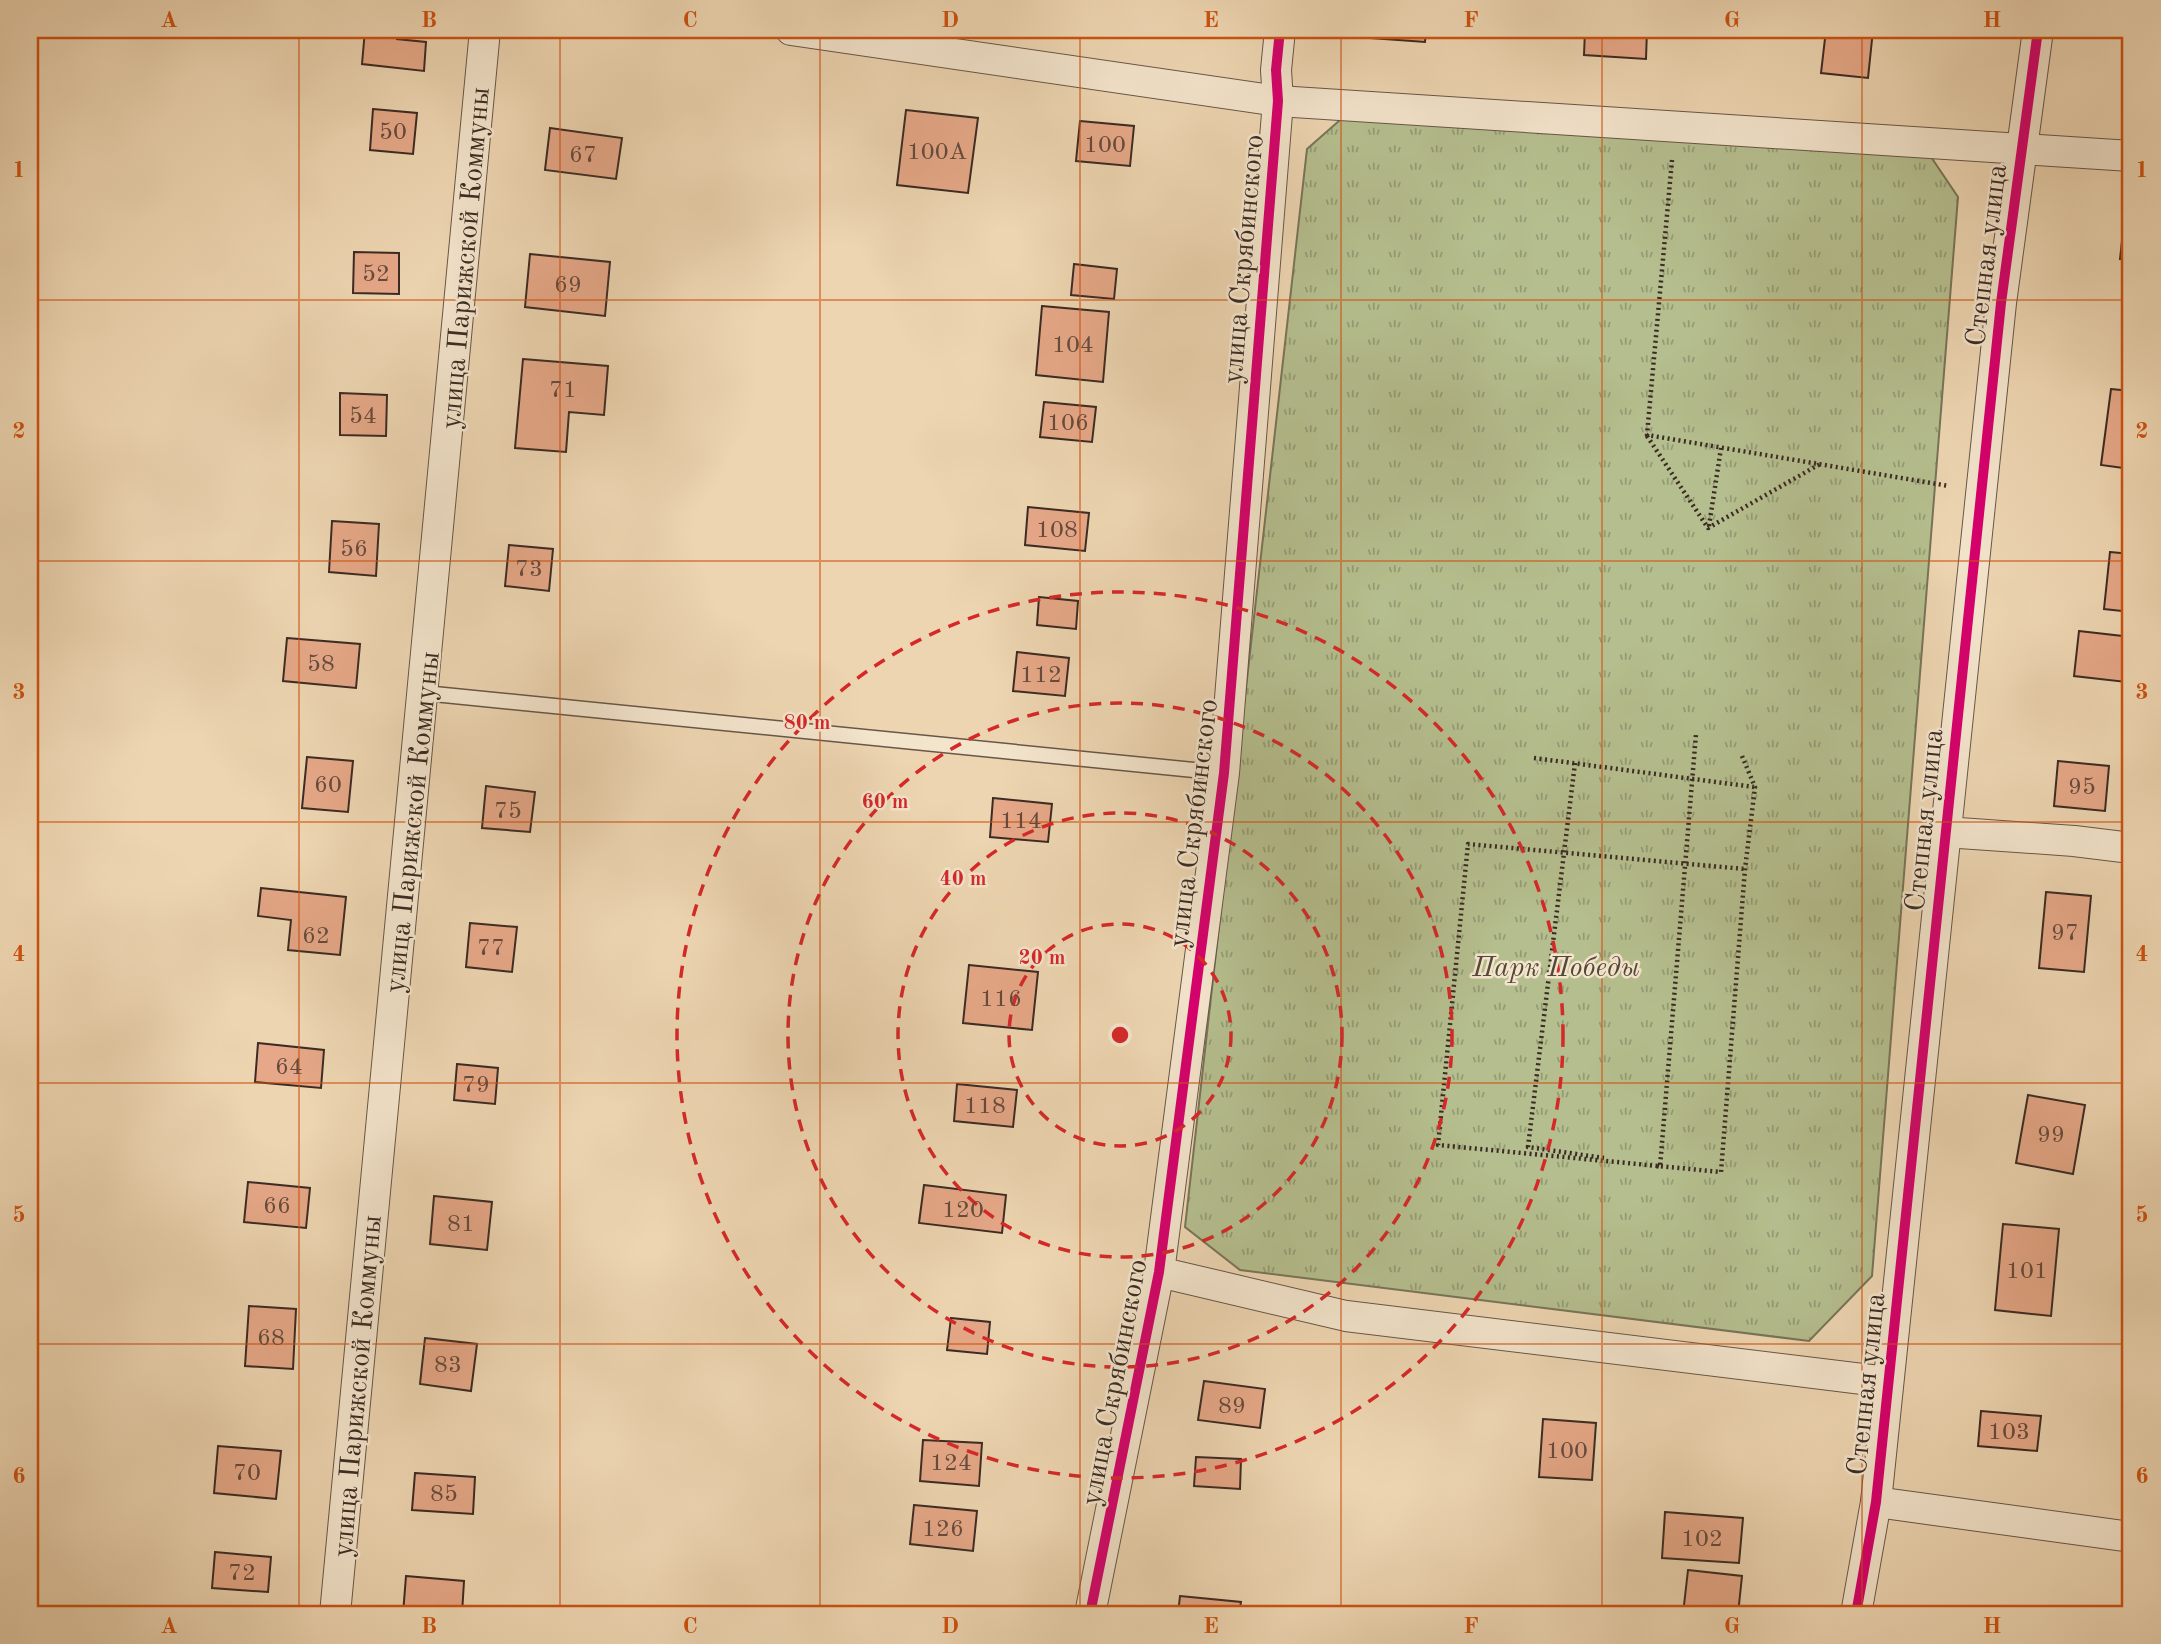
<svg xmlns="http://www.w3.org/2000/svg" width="2161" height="1644" font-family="'Old Standard TT',serif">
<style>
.park{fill:url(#park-tufts);stroke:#787459;stroke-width:2}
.building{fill:#e6a888;stroke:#3b2b24;stroke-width:2}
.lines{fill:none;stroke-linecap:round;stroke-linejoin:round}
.service-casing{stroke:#685647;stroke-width:17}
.minor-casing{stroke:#685647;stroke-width:32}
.path{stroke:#3b2b24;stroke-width:4.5;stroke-dasharray:2 3.5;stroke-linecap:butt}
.service{stroke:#f3e4cc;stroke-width:14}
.minor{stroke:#f3e4cc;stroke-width:30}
.cycleway-casing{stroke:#f3e4cc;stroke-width:15}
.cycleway{stroke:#d6006c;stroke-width:10}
.grid{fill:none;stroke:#ce5210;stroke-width:2;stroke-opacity:0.55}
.ring{fill:none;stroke:#d62828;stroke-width:3.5;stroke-dasharray:12 9}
.labels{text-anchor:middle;stroke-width:5;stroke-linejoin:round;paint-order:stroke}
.number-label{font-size:24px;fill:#664a3d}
.street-label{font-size:28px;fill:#3b2b24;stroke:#f3e4cc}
.park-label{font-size:28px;font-style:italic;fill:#534839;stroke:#f3e4cc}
.centre{fill:#d62828;stroke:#f3e4cc;stroke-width:3.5}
.ring-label{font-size:21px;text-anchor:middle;font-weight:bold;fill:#d62828;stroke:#f3e4cc;stroke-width:5;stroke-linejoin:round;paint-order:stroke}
.neatline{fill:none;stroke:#ce5210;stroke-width:2.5}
.grid-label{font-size:23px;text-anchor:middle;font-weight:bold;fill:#ce5210}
</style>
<defs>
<pattern id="park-tufts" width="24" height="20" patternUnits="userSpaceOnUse" patternTransform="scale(1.75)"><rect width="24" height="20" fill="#b5be8e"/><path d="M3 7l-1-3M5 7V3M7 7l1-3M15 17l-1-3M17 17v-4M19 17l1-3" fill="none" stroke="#949b74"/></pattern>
</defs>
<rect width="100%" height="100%" fill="#edd5b1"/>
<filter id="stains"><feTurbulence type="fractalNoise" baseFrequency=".00286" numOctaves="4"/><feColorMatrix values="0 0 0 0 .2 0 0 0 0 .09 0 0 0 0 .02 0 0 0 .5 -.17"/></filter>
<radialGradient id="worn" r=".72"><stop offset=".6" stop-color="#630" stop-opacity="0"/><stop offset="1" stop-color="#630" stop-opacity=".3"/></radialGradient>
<polygon class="park" points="1348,113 1929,154 1958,197 1872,1276 1809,1341 1240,1270 1185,1227 1307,149"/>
<g class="building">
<polygon points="365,30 398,30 397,39 426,42 424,71 362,64"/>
<polygon points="1358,30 1426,30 1425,42 1357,37"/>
<polygon points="1585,30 1647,30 1646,59 1584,55"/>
<polygon points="1826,30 1873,30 1868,78 1821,73"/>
<polygon points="373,109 417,113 413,154 370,150"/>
<polygon points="906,110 978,118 968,193 897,185"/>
<polygon points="1080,121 1134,126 1130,166 1076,161"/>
<polygon points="550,128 622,138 616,179 545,170"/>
<polygon points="2126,205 2131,205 2131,260 2120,259"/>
<polygon points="354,252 399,253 399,294 353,293"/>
<polygon points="530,254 610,262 605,316 525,307"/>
<polygon points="1074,264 1117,269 1114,299 1071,295"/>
<polygon points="1042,306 1109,312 1103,382 1036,375"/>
<polygon points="523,359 608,366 604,415 569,412 566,452 515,448"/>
<polygon points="2111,389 2131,391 2131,469 2101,465"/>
<polygon points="340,393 387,395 386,436 340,435"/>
<polygon points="1044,402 1096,407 1092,442 1040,437"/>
<polygon points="1028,507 1089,513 1085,551 1025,545"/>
<polygon points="332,521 379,524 376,576 329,572"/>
<polygon points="509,545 553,549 549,591 505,586"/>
<polygon points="2110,552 2131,554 2131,612 2104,609"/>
<polygon points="1039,597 1078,601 1076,629 1037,625"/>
<polygon points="2079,631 2131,637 2126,682 2074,676"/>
<polygon points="287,638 360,644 356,688 283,681"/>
<polygon points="1017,652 1069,658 1065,696 1013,691"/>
<polygon points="307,757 353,761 348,812 302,808"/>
<polygon points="2058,761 2109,766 2105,811 2054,806"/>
<polygon points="486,786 535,792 530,832 482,828"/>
<polygon points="993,798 1052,804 1048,842 990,837"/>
<polygon points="261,888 346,897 340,955 288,950 291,920 258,916"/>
<polygon points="2046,892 2091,896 2084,972 2039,968"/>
<polygon points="470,923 517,927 512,972 466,967"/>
<polygon points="969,965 1038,972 1032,1030 963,1023"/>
<polygon points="258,1043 324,1050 321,1088 255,1082"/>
<polygon points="457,1064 498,1068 495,1104 454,1100"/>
<polygon points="957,1084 1017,1090 1013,1127 954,1121"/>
<polygon points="2028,1095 2085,1105 2073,1174 2016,1163"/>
<polygon points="248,1182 310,1188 306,1228 244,1222"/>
<polygon points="924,1185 1006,1195 1002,1233 919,1223"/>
<polygon points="434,1196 492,1202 487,1250 430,1244"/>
<polygon points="2003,1224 2059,1229 2051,1316 1995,1310"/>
<polygon points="249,1306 296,1309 293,1369 245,1366"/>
<polygon points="951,1318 990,1322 987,1354 947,1350"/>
<polygon points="425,1338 477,1344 471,1391 420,1384"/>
<polygon points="1204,1381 1265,1389 1260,1428 1198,1420"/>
<polygon points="1981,1411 2041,1416 2037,1451 1978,1446"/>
<polygon points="1543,1419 1596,1423 1592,1480 1539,1477"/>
<polygon points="923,1440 982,1443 979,1486 920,1481"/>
<polygon points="218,1446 281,1451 276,1499 214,1493"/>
<polygon points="1196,1457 1241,1459 1240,1489 1194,1486"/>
<polygon points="415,1473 475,1477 473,1514 412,1510"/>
<polygon points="914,1505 977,1511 973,1551 910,1544"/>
<polygon points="1665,1512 1743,1518 1739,1563 1662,1558"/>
<polygon points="215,1552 271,1557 268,1592 212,1588"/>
<polygon points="1688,1570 1742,1576 1738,1614 1683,1614"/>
<polygon points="406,1576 464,1581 462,1614 403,1614"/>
<polygon points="1180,1596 1241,1602 1239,1614 1178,1614"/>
</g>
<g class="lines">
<defs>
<polyline id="service" points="424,693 1224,773"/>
<g id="minor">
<polyline points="791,30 1278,101 2131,156"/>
<polyline points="1945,832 2074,841 2131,848"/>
<polyline points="1159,1272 1346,1316 1887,1382"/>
<polyline points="1876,1502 2131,1537"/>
<polyline points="335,1614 485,30"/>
<polyline points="1090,1614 1159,1272 1224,773 1278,101 1276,70 1280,30"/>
<polyline points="1856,1614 1876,1502 2001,303 2038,30"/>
</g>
</defs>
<use href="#service" class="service-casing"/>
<use href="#minor" class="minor-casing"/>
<g class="path">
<polyline points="1672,160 1647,435 1949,486"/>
<polyline points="1647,436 1708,528 1820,464"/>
<polyline points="1709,526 1721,448"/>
<polyline points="1742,756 1755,787 1745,869 1721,1172 1438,1145 1468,844 1745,869"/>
<polyline points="1534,758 1754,787"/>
<polyline points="1575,763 1528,1147 1604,1158"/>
<polyline points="1657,1166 1660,1167 1696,734"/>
</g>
<use href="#service" class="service"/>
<use href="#minor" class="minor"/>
<defs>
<g id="cycleway">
<polyline points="1090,1614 1159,1272 1224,773 1278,101 1276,70 1280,30"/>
<polyline points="1856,1614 1876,1502 2001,303 2038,30"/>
</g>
</defs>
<use href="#cycleway" class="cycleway-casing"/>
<use href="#cycleway" class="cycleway"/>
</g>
<path class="grid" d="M299 30V1614M560 30V1614M820 30V1614M1080 30V1614M1341 30V1614M1602 30V1614M1862 30V1614M30 300H2131M30 561H2131M30 822H2131M30 1083H2131M30 1344H2131"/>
<g class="ring">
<circle cx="1120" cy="1035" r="111"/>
<circle cx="1120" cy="1035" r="222"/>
<circle cx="1120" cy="1035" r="332"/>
<circle cx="1120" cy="1035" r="443"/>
</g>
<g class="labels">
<g class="number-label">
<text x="393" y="139">50</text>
<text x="1105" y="152">100</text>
<text x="937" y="159">100А</text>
<text x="583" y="162">67</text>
<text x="376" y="281">52</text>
<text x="568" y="292">69</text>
<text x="1073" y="352">104</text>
<text x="563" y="397">71</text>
<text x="363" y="423">54</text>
<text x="1068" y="430">106</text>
<text x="1057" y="537">108</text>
<text x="354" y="556">56</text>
<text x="529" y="576">73</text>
<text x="321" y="671">58</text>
<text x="1041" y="682">112</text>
<text x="328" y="792">60</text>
<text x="2082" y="794">95</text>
<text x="508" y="818">75</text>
<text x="1021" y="828">114</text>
<text x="2065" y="940">97</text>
<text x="316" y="943">62</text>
<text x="491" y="955">77</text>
<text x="1001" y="1006">116</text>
<text x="289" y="1074">64</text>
<text x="476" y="1092">79</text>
<text x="985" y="1113">118</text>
<text x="2051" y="1142">99</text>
<text x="277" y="1213">66</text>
<text x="963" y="1217">120</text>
<text x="461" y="1231">81</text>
<text x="2027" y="1278">101</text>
<text x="271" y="1345">68</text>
<text x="448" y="1372">83</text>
<text x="1232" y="1413">89</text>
<text x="2009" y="1439">103</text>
<text x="1567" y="1458">100</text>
<text x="951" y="1470">124</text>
<text x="247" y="1480">70</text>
<text x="444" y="1501">85</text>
<text x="943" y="1536">126</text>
<text x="1702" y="1546">102</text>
<text x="242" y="1580">72</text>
</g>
<g class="street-label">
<text transform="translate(1985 255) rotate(-83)" y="10">Степная улица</text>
<text transform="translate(464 258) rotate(-85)" y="10">улица Парижской Коммуны</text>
<text transform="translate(1242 259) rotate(-85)" y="10">улица Скрябинского</text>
<text transform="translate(1923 820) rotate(-84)" y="10">Степная улица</text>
<text transform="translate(411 822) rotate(-84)" y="10">улица Парижской Коммуны</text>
<text transform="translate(1192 823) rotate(-83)" y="10">улица Скрябинского</text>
<text transform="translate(1113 1382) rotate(-79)" y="10">улица Скрябинского</text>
<text transform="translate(1865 1384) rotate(-84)" y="10">Степная улица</text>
<text transform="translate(356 1386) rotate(-85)" y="10">улица Парижской Коммуны</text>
</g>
<g class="park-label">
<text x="1556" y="976">Парк Победы</text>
</g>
</g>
<circle cx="1120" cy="1035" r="10" class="centre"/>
<g class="ring-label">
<text x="807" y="729">80 m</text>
<text x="885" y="808">60 m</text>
<text x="963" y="885">40 m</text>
<text x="1042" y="964">20 m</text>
</g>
<rect width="2161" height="1644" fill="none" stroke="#edd5b1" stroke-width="77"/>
<rect x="38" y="38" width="2084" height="1568" class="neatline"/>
<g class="grid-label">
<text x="169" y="27">A</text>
<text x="429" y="27">B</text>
<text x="690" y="27">C</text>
<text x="950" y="27">D</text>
<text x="1211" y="27">E</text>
<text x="1471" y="27">F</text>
<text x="1732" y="27">G</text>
<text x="1992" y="27">H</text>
<text x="19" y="177">1</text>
<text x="2142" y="177">1</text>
<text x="19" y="438">2</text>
<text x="2142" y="438">2</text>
<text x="19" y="699">3</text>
<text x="2142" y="699">3</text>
<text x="19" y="961">4</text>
<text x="2142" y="961">4</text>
<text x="19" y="1222">5</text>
<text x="2142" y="1222">5</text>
<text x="19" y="1483">6</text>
<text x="2142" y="1483">6</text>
<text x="169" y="1633">A</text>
<text x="429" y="1633">B</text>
<text x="690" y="1633">C</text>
<text x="950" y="1633">D</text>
<text x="1211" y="1633">E</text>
<text x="1471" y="1633">F</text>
<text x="1732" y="1633">G</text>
<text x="1992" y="1633">H</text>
</g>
<rect width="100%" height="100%" filter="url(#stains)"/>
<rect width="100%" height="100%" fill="url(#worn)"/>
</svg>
